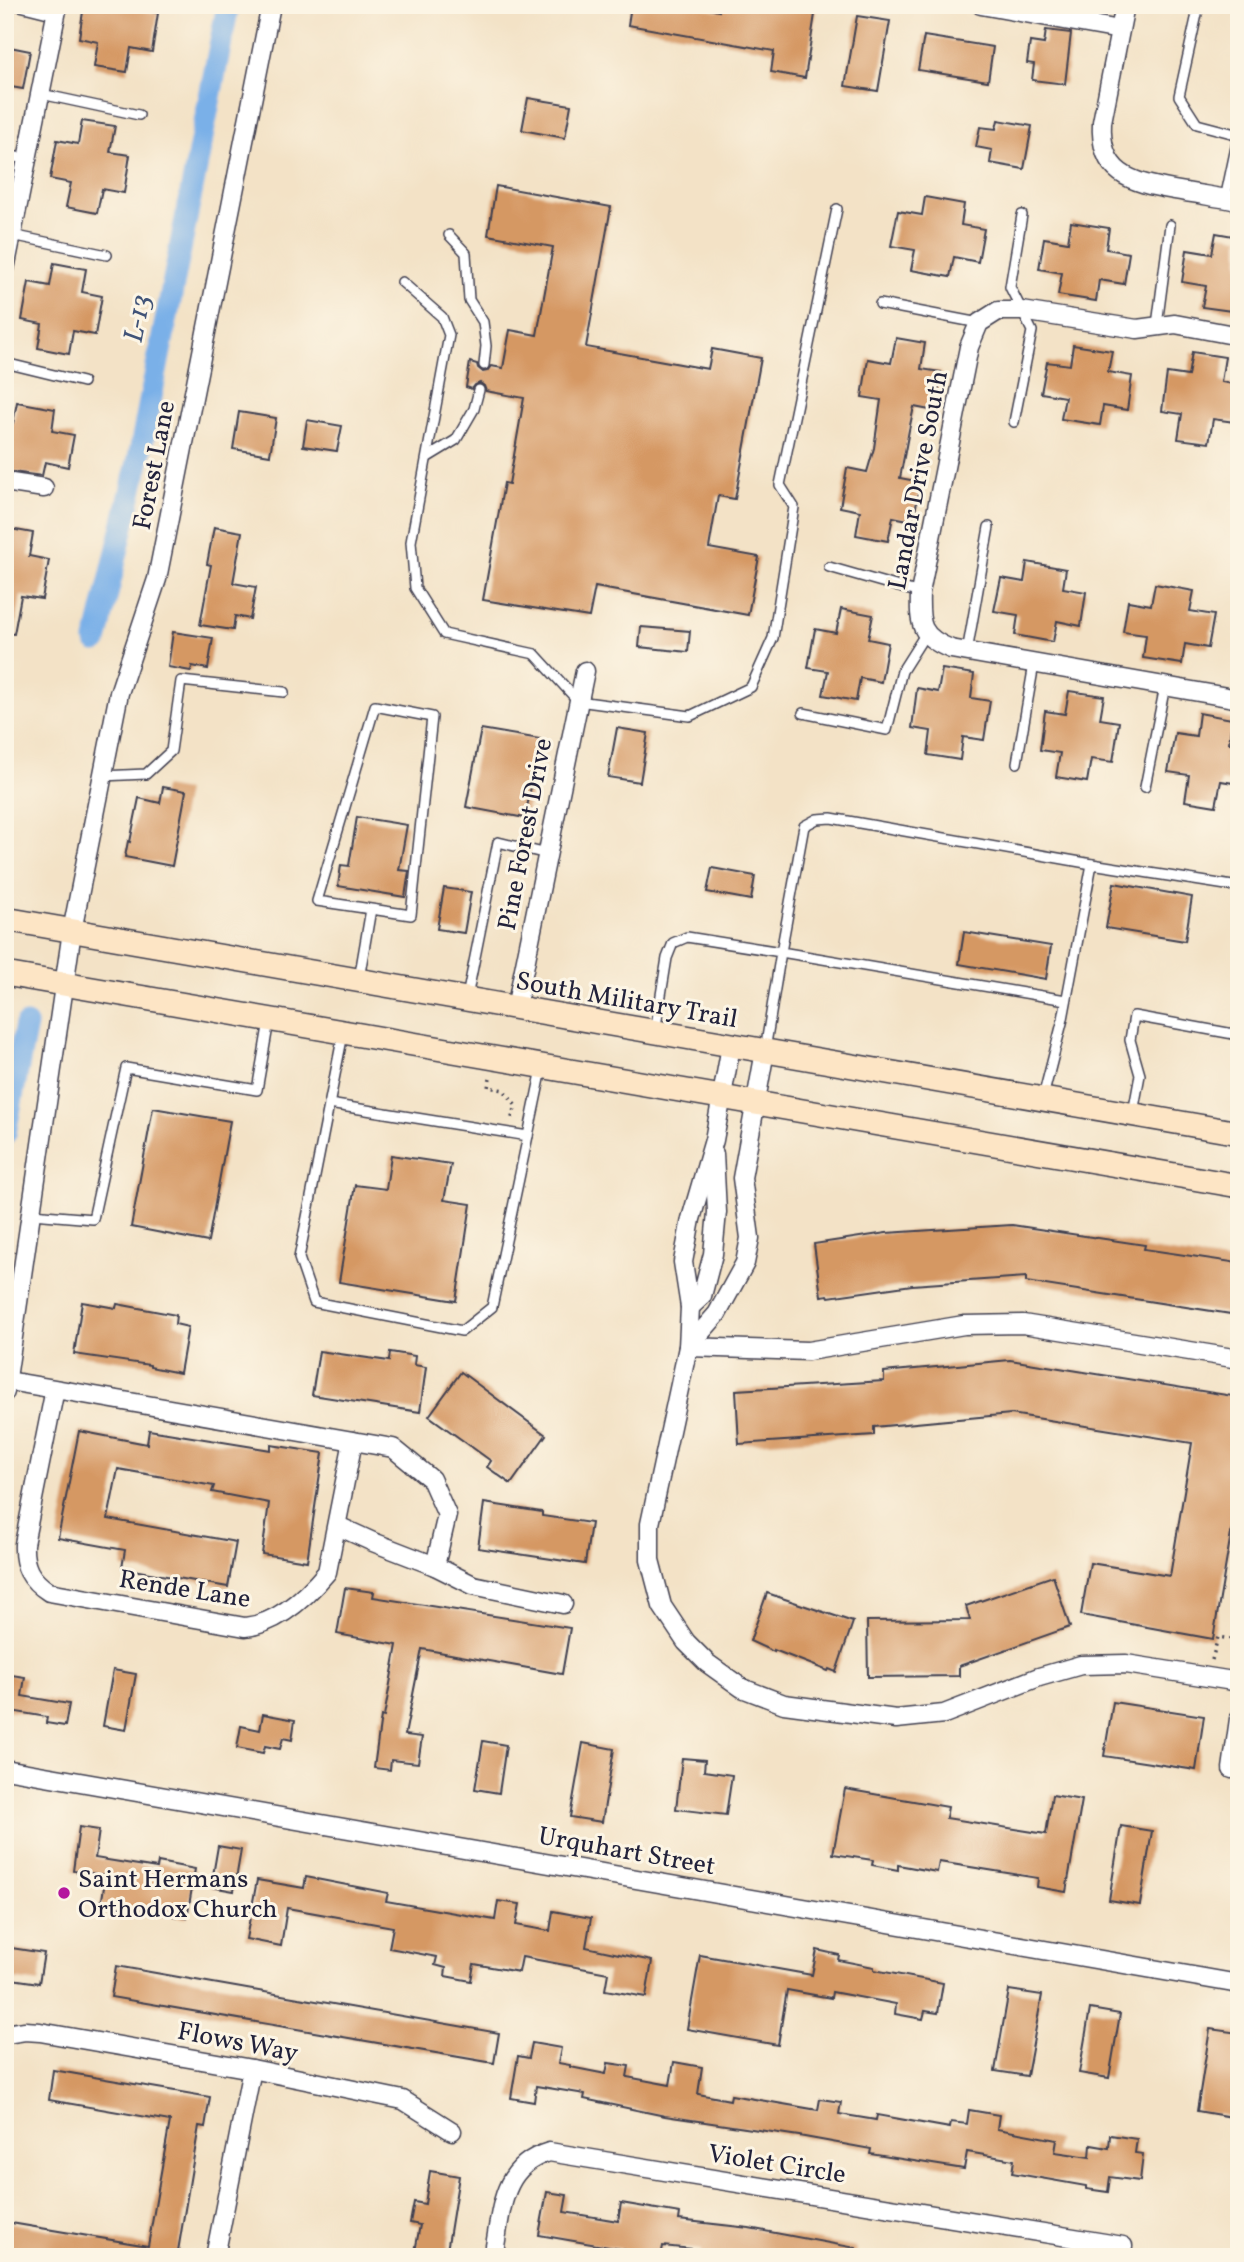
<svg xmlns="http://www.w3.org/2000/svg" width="1244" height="2262" font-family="Vollkorn,serif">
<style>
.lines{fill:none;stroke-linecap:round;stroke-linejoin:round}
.canal{stroke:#7ab0e8;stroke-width:23}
.building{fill:#d59863}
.service-casing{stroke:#413f50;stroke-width:12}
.minor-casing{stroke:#413f50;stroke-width:21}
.secondary-casing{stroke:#413f50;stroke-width:26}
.path{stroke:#413f50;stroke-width:3.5;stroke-dasharray:2 5;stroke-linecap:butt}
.service{stroke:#fff;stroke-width:9}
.minor{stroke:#fff;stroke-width:18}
.secondary{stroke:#fde5c5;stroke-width:23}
.poi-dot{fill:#b5179e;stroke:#fcf5e5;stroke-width:2.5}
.labels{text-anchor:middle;stroke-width:6;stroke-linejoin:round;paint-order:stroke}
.street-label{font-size:26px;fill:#22223b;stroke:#fcf5e5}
.poi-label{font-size:26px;fill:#22223b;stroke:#fcf5e5;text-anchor:start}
.water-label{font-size:28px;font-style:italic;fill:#415478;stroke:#fcf5e5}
</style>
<rect width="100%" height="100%" fill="#fcf5e5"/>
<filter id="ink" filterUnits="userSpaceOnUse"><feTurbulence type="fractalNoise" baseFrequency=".0143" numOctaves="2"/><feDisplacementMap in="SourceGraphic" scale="14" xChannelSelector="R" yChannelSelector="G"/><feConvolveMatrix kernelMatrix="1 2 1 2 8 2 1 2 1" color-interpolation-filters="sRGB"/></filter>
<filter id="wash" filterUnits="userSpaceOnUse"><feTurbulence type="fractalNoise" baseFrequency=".00686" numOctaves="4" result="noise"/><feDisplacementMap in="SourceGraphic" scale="28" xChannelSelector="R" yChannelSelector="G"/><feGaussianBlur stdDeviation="1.57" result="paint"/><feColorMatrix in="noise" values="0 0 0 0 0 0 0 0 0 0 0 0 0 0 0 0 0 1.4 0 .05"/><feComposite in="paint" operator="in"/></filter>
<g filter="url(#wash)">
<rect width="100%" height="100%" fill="#f3e2c6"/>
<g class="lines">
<g class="canal">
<polyline points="96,641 139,458 228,5"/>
<polyline points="5,1133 26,1025"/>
</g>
</g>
<g id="blocks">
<g class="building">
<polygon points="84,5 140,5 139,10 158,13 152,52 131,48 127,72 94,67 98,42 79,38"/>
<polygon points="631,5 690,5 719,11 720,5 797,5 816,8 805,78 771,72 774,51 628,25"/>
<polygon points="857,16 890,21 878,91 845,86"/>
<polygon points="1046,30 1071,33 1065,84 1032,80 1034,64 1027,63 1030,42 1044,44"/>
<polygon points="924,36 993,47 988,81 918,70"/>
<polygon points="5,46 30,51 23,89 5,86"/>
<polygon points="528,98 571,105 565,138 522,130"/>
<polygon points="998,120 1032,126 1024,169 990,163 992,150 976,147 980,127 996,129"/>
<polygon points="82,121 115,126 110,152 130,155 124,193 102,189 97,213 66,207 71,183 50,179 57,140 78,144"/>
<polygon points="496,186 611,207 586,347 708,369 712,349 761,358 735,499 718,496 709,548 759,557 748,615 595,587 589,617 483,600 504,483 509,484 524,398 486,391 484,386 480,383 475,385 472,389 466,387 470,362 477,364 478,368 483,372 487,371 491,366 503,368 510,330 537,335 553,247 488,235"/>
<polygon points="925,197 964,204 961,225 984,229 978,262 954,257 950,277 911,270 915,250 891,246 898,211 922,215"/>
<polygon points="1071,222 1109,228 1106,249 1129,253 1124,284 1099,280 1096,301 1058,295 1062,273 1039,269 1044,238 1068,242"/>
<polygon points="1216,233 1239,237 1239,312 1202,307 1206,286 1182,282 1187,250 1212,254"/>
<polygon points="54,263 86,269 82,292 102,296 95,335 73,331 69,354 38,348 42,324 22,320 29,282 50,286"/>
<polygon points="896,338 925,343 921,369 941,372 935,411 914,407 909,430 900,478 921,482 913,521 893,517 888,541 856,535 860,511 840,507 847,468 867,472 874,448 881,400 862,397 868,359 891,363"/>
<polygon points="1073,345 1112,351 1108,372 1132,376 1127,410 1103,406 1100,425 1061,419 1065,397 1041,393 1047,362 1070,365"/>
<polygon points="1192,352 1225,357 1221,382 1239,385 1235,422 1213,419 1209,443 1178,439 1182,414 1162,411 1167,373 1188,376"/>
<polygon points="17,402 55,409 52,431 74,435 68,467 45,462 42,476 5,471 5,421 13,423"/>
<polygon points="239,412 276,418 270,455 233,449"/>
<polygon points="307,420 342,426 337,451 303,446"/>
<polygon points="214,527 242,532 233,583 256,587 250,619 235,616 233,630 200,625 211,565 207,564"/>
<polygon points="5,528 33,533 29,556 49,560 42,599 21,596 14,634 5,633"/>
<polygon points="1027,562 1066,569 1063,588 1086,592 1081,626 1057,621 1053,642 1015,635 1018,615 994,611 1001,578 1024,582"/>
<polygon points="1155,584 1194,591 1190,611 1214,615 1208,648 1185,644 1182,664 1143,658 1146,635 1123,632 1128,601 1151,605"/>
<polygon points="841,609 873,615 868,639 888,643 881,682 860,678 856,701 823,695 828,671 808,668 815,629 836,633"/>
<polygon points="641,627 690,631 688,652 639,647"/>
<polygon points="173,632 213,638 208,669 192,666 191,671 168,667"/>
<polygon points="942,669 974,674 971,698 990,701 984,740 963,737 960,760 928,755 931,731 912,728 917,688 938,692"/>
<polygon points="1069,691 1104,696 1100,719 1119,722 1113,762 1091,759 1087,782 1056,777 1060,753 1040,750 1045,711 1065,714"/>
<polygon points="1199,713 1232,719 1229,743 1239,744 1239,784 1221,781 1216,806 1185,801 1189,775 1168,772 1175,733 1196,736"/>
<polygon points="617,728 648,733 640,782 608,777"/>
<polygon points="481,729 540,739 525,818 466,807"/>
<polygon points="163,787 186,791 172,866 125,857 128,841 130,842 139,798 160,803"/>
<polygon points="357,817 407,825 399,870 409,871 405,897 338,886 341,865 349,866"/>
<polygon points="712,868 755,876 751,900 707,892"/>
<polygon points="1114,883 1192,897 1185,941 1106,928"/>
<polygon points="444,888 471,892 464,933 437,929"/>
<polygon points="964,932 1051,946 1046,979 959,964"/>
<polygon points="153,1108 230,1121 208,1242 131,1227"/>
<polygon points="391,1155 451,1164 444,1200 471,1204 456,1301 339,1282 355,1185 386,1189"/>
<polygon points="1012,1225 1145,1245 1144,1249 1239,1263 1239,1302 1233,1301 1231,1314 1026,1282 1026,1277 912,1285 829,1297 828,1295 821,1296 814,1244 886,1233"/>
<polygon points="82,1302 116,1308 117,1304 176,1315 175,1324 188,1327 180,1373 150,1367 150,1365 74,1354"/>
<polygon points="319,1351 389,1361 390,1352 415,1356 414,1365 426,1367 420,1412 312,1395"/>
<polygon points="1010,1360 1239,1397 1239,1487 1213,1639 1081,1615 1090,1563 1170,1576 1192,1443 1011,1414 874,1427 874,1435 739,1444 736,1390 884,1381 884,1372"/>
<polygon points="461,1372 546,1435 511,1484 487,1467 491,1461 429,1416"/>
<polygon points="149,1430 271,1450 271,1445 323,1453 307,1561 262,1554 269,1503 212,1492 214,1486 118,1469 108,1519 236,1542 228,1587 122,1568 125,1550 58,1538 79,1431 147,1444"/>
<polygon points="484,1503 542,1512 542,1516 591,1523 585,1564 478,1548"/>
<polygon points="1053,1576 1070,1627 959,1666 959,1676 868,1677 867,1621 970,1620 966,1606"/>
<polygon points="345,1588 374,1592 373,1597 570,1628 562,1674 422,1649 405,1735 422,1737 418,1763 391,1760 390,1770 374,1768 381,1716 384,1717 397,1645 337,1634"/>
<polygon points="767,1593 853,1622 836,1672 829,1669 828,1671 774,1650 774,1652 750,1641"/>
<polygon points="113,1670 136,1674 126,1730 103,1726"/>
<polygon points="5,1674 25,1677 22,1696 69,1704 65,1726 46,1723 47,1717 5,1710"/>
<polygon points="1113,1702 1204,1716 1196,1770 1104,1756"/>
<polygon points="263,1714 295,1720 292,1740 283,1738 280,1749 265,1746 263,1753 237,1748 241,1726 260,1730"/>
<polygon points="483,1741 506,1745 499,1793 475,1789"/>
<polygon points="583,1743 614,1749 602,1822 570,1817"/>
<polygon points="682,1758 705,1760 704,1771 732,1775 726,1815 676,1809"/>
<polygon points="845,1789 948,1807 946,1818 1046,1834 1052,1795 1082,1800 1066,1892 1037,1887 1038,1878 939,1862 937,1872 898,1865 898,1870 872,1865 873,1860 833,1854"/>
<polygon points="1121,1826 1152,1831 1140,1905 1109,1900"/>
<polygon points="79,1827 99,1830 95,1858 157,1868 158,1862 195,1869 187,1918 101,1905 106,1875 73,1871"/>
<polygon points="218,1846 241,1850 234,1891 211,1887"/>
<polygon points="306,1877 388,1893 386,1901 495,1920 498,1901 520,1904 516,1925 550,1931 553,1911 591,1918 586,1947 652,1961 646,1997 605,1990 608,1973 522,1957 519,1972 474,1964 471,1981 445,1976 446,1968 435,1965 437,1957 389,1948 393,1927 287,1908 281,1946 246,1939 257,1880 304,1888"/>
<polygon points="5,1947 44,1953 39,1983 5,1978"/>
<polygon points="817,1950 839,1955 838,1960 874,1967 874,1970 943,1983 938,2013 925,2011 923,2019 895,2014 896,2004 832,1992 831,1998 787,1990 778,2045 687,2029 700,1955 812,1975"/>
<polygon points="116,1966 499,2033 494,2063 111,1997"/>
<polygon points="1009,1990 1042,1995 1027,2076 995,2071"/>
<polygon points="1090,2009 1120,2014 1109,2078 1079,2073"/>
<polygon points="1210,2029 1239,2033 1239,2069 1232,2117 1197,2111"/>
<polygon points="532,2043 561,2048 558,2063 570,2065 570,2067 606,2074 608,2063 629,2066 627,2077 670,2085 674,2062 702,2067 698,2094 730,2100 731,2095 818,2110 820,2099 841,2102 839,2114 876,2120 877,2115 950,2128 951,2122 967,2124 969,2110 999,2115 997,2129 1057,2140 1055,2152 1090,2157 1091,2145 1109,2148 1110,2135 1137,2139 1135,2153 1143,2154 1140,2181 1110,2177 1108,2192 1086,2189 1086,2186 1012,2173 1014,2160 967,2152 964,2169 870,2154 871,2149 799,2136 665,2116 584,2099 585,2094 536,2086 534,2102 511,2098 518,2056 529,2058"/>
<polygon points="53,2070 210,2097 205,2127 199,2126 177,2257 30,2257 5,2253 5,2222 148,2246 170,2121 49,2100"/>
<polygon points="430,2171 459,2176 446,2257 414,2257 420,2225 410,2223 414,2202 425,2204"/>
<polygon points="547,2192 567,2195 564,2212 618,2221 621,2203 680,2213 679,2220 749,2228 856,2248 855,2257 700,2257 701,2250 663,2246 661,2256 539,2235"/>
</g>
</g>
</g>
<g filter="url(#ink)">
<use href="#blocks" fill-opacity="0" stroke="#413f50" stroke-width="2"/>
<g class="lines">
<defs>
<g id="service">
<polyline points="16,5 56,15"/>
<polyline points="1199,5 1179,96 1197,124 1239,135"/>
<polyline points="41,94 139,115"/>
<polyline points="5,155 28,159"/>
<polyline points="1225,199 1239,133"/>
<polyline points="12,235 107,255"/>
<polyline points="449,235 466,253 469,300 483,322 486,346 484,365"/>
<polyline points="402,282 442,317 449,335 411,542 415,588 444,634 535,654 578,701 690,716 751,687 773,638 794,507 780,485 837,209"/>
<polyline points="880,304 979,323"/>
<polyline points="1157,325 1170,225"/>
<polyline points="5,363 83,382"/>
<polyline points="1014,422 1032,331 1010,287 1022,215"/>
<polyline points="428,457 456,440 474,409 479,390"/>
<polyline points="829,567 920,593"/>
<polyline points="967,652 989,527"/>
<polyline points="803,713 887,730 902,671 926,633"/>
<polyline points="1017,763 1034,664"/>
<polyline points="102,776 146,774 171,751 181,681 284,692"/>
<polyline points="1145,787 1165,686"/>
<polyline points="359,979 371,909 411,915 432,717 375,706 317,901 371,909"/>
<polyline points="467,997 498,842 547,854"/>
<polyline points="1066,1000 781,952 804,826 817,819 831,818 1092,864"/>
<polyline points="655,1032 667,958 673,943 687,937 781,952 765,1050"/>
<polyline points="343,1034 299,1258 314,1302 462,1331 492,1307 542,1069"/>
<polyline points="1043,1097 1063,1019 1092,864 1239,887"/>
<polyline points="329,1104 528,1136"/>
<polyline points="1133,1113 1140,1075 1130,1040 1134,1016 1239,1035"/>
<polyline points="32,1214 93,1219 126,1068 257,1090 269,1021"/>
</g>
<g id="minor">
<polyline points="981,5 1120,30"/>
<path d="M1125 5 1102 122C1099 174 1130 182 1174 190 1196 194 1217 197 1239 201"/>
<polyline points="5,269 58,5"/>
<path d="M1239 336 1175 324 1137 329 1022 311H998L979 323 969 347 920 593C919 624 920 637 951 649L1239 699"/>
<polyline points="5,482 44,488"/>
<polyline points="516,1008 585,671"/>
<polyline points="731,1046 714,1140 691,1219 683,1262 690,1307 688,1347 650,1524 650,1560 662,1606 686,1642 707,1663 742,1688 784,1704 896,1719 944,1714 1039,1677 1081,1665 1126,1664 1239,1682"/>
<polyline points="690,1307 702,1296 713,1254 717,1212 714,1154"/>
<polyline points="688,1347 808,1351 964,1325 1023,1324 1239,1359"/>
<polyline points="688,1347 717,1314 745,1263 750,1238 742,1178 765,1051"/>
<path d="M8 1381 55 1389 353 1441 327 1572C307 1596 277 1624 245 1627L49 1592C30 1580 23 1566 24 1544L55 1389"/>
<polyline points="5,1392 72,931 119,693 157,579 271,5"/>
<polyline points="353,1441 393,1448 431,1479 447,1515 435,1566"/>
<polyline points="338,1526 373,1542 435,1566 473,1585 563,1604"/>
<polyline points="5,1769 1239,1984"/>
<polyline points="1232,1769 1239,1719"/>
<polyline points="5,2034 25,2031 40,2032 252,2069 403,2100 452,2131"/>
<polyline points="215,2257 252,2069"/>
<path d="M493 2257C502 2213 499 2167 549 2152L1123 2246"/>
</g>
<g id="secondary">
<polyline points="5,919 1239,1133"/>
<polyline points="5,974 1239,1186"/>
</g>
</defs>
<use href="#service" class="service-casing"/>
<use href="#minor" class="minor-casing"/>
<use href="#secondary" class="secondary-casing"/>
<g class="path">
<polyline points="490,1078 488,1087 504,1090 516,1106 511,1120"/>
<polyline points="1212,1660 1218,1637 1238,1640"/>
</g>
<use href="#service" class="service"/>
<use href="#minor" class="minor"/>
<use href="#secondary" class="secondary"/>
</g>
</g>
<circle class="poi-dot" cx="64" cy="1893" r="7"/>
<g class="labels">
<g class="street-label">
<text transform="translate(153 465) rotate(-79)" y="9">Forest Lane</text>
<text transform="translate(917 480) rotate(-79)" y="9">Landar Drive South</text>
<text transform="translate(524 834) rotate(-79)" y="9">Pine Forest Drive</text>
<text transform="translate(627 999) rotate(10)" y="9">South Military Trail</text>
<text transform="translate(185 1588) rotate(9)" y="9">Rende Lane</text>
<text transform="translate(627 1850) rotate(10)" y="9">Urquhart Street</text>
<text transform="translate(238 2041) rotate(11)" y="9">Flows Way</text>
<text transform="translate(777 2163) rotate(9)" y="9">Violet Circle</text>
</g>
<g class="poi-label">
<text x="78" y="1887">Saint Hermans<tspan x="78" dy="30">Orthodox Church</tspan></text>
</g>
<g class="water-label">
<text transform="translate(136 318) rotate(-79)" y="10">L-13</text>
</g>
</g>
<rect width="1244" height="2262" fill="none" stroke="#fcf5e5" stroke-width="28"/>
</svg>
